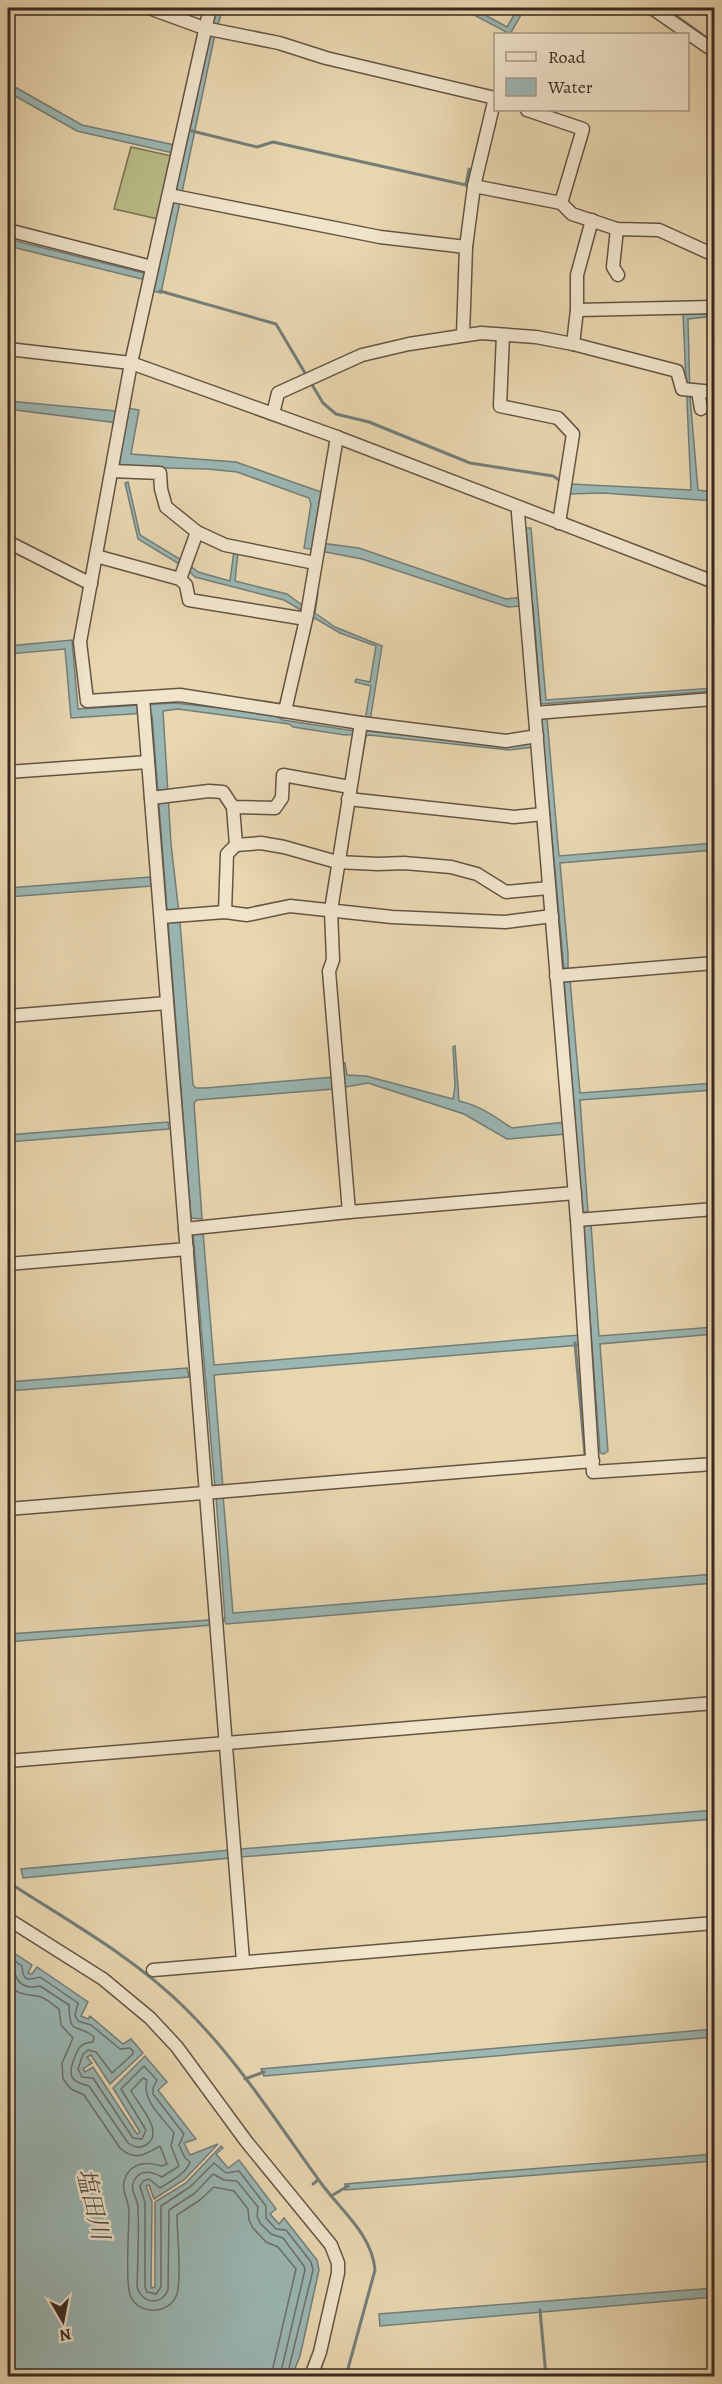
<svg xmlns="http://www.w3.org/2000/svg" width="722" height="2384" font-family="Alegreya,'Noto Serif JP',serif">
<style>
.green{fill:#b9bd88;stroke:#797354;stroke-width:1.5}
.water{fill:#9ab7b4;stroke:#737e79;stroke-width:1.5}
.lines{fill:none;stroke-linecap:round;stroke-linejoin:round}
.shore{stroke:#6a706a;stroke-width:1.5}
.stream{stroke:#737e79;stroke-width:3}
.street-casing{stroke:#655444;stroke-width:15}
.street{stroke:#f0e4cb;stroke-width:12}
.labels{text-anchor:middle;stroke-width:5;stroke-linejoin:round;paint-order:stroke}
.water-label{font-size:24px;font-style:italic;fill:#514c46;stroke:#f0e4cb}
</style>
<rect width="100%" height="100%" fill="#e8d6af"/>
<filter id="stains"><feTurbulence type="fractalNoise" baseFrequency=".00333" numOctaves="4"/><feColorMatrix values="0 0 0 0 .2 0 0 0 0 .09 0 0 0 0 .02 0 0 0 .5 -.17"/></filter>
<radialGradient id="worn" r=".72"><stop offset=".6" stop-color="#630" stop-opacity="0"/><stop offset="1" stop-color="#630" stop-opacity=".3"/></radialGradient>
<polygon class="green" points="131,147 172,156 158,219 114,209"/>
<g class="water">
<polygon points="216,8 223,8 215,34 161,293 153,291 154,282 8,246 8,239 156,276 182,155 77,131 8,92 8,83 82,125 184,147"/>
<polygon points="461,8 472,8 507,27 518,8 525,8 510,34"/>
<polygon points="714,311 714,316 688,319 690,397 698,490 714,492 714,501 603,493 569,494 570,484 691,490 683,314"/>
<polygon points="8,401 127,412 128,408 139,410 131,454 236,462 321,492 313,542 359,548 506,599 532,596 526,528 531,528 546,700 714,688 714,691 541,704 533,605 508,607 362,559 304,548 311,504 309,498 237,472 208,469 124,467 119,464 126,424 8,409"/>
<polygon points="128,482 140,535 188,564 198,572 230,581 234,551 238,552 235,581 287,594 310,611 314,592 318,593 315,613 335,627 382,646 370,721 365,720 371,686 355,682 356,679 370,682 376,646 340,633 284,600 195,577 186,568 138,539 125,483"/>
<path d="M72 640 78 709 175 703 238 710 276 716 283 720 355 731 366 729 368 731 506 745 534 743V747L509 750 369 735 366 736 355 796 362 734 345 735 293 727 289 724 178 709 163 711 171 844 180 922 193 1085 196 1088H205L334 1077 342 1063H345L347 1075 366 1076 453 1099 455 1086 453 1047 455 1046 459 1101C479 1105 495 1117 512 1128L565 1122 566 1134 507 1139 464 1114 368 1083 334 1089 197 1100 194 1103 202 1219 191 1218 152 715 146 713 71 718 65 649 8 654V646Z"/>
<polygon points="547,718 559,856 714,843 714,850 560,863 568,954 568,968 564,969 541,719"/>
<polygon points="150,877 151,886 8,897 8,888"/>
<polygon points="564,979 570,980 580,1093 714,1083 714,1090 580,1100 588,1212 582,1212"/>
<polygon points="168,1122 169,1129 8,1142 8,1135"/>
<polygon points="583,1224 591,1224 599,1336 714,1327 714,1334 600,1344 608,1451 604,1454 600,1453"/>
<polygon points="203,1232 214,1365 579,1335 580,1345 214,1375 223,1488 215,1488 193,1233"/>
<polygon points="187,1368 189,1377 8,1391 8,1382"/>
<polygon points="223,1495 233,1613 714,1574 714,1583 226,1624 225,1621 212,1622 212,1625 8,1642 8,1634 225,1619 216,1496"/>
<polygon points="714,1810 714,1819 241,1857 241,1849"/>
<polygon points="230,1850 230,1858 23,1878 21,1869"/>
<polygon points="8,1949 32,1965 28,1973 32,1974 37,1967 88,2002 81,2016 88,2019 90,2016 123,2044 131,2039 143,2053 110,2084 91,2055 87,2057 92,2063 83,2069 85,2072 93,2067 137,2134 140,2132 113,2088 145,2056 167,2082 158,2090 196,2139 184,2143 190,2155 218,2144 185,2179 154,2199 149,2185 146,2186 152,2202 151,2288 155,2287 155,2202 186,2183 221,2146 223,2148 216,2154 228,2168 239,2160 276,2209 270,2214 279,2224 284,2218 317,2260 319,2270 300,2356 292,2376 8,2376"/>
<polygon points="714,2029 714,2037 264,2076 261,2069"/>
<polygon points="714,2154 714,2161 345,2190 345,2184"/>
<polygon points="714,2288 714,2297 380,2326 379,2314"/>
</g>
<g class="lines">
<g class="shore">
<path d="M8 1956 22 1966C23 1982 28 1980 40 1977L78 2003 75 2015 78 2021 91 2025 120 2049 130 2048 133 2051V2054L112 2073 96 2052 88 2050 83 2054 78 2069 82 2077 93 2078 133 2138 142 2139 146 2130 121 2089 144 2066 157 2080 153 2088V2094L184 2134 179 2145 185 2158 190 2162C186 2174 171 2181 160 2188L149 2179 143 2181 140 2186 145 2203V2287L147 2292 156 2294 161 2287V2206L190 2187 214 2163 226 2173 239 2171 266 2206V2218L276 2229 286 2230 311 2262 313 2270 287 2376"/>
<path d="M8 1965 14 1970C17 1985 26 1989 40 1986L69 2005C70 2038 75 2021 94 2037L93 2042C80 2043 78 2048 74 2059 67 2077 72 2082 89 2086L128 2143C134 2147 139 2149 146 2145 166 2133 138 2104 131 2091L143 2078 147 2080C141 2100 163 2118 174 2133L171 2146 179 2166 162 2177C153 2172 140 2168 134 2181 129 2190 138 2198 138 2208 139 2234 138 2261 137 2287 142 2304 161 2306 168 2290L169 2210 195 2193 213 2174 224 2180 237 2181 258 2207 257 2216 260 2223 271 2234 283 2238 304 2266 305 2270 280 2376"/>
<path d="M8 1981C15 1995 24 1994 37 1996 44 1996 53 2005 59 2009L61 2025 73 2038 62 2063 63 2079 71 2089 84 2095 120 2148C135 2162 146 2154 160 2146L167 2164 162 2166C149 2162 134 2161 126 2176 119 2189 129 2199 129 2212 129 2229 125 2281 130 2295 138 2316 170 2315 177 2294 182 2279 177 2234 177 2215L200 2200 214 2187 234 2191 248 2209 249 2220 253 2228 266 2242 278 2247 296 2269 271 2376"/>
</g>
<g class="stream">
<polyline points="665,8 714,43"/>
<polyline points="192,131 257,147 273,142 466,185 469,169"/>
<polyline points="160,291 276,324 308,378"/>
<polyline points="311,383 323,403 336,414 369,422 470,463 553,476 562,482"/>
<polyline points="575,1343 585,1455"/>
<path d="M8 1882C68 1921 134 1957 185 2008 237 2059 278 2124 321 2183 341 2211 372 2234 375 2270L346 2376"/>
<polyline points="245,2079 264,2072"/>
<polyline points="313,2184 318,2180"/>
<polyline points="331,2196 348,2186"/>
<polyline points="540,2310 546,2376"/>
</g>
<defs>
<g id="street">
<polyline points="149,8 204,28 279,43 326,58 495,98 474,186 466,247 463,335"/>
<polyline points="210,8 131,363 80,642 87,701 180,695 361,723 506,741 537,736"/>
<polyline points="652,8 714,51"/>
<polyline points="527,110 583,129 561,203"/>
<polyline points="474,186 561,203 572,214 617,229 659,230 714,255"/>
<polyline points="169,195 380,237 466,247"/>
<polyline points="617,229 613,267 618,275"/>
<polyline points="8,230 152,267"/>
<polyline points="577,310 714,307"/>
<polyline points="503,335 500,406 558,418 573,434 559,523"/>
<polyline points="573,344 577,310 577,275 592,220"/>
<polyline points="8,349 131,363 337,437 714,582"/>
<polyline points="698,391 701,409"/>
<polyline points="273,414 278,393 362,355 409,344 481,333 536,337 573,344 677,371 682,389 714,392"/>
<polyline points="112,471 160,473 161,489 166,507 197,532 225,545 315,563"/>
<polyline points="520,508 518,513 577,1220 593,1472 714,1464"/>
<polyline points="8,542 91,584"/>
<polyline points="96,556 180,579 186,585 189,600 306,619"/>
<polyline points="180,579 197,532"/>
<polyline points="143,698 243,1961"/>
<polyline points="285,711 307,615 337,437"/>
<polyline points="535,713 714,699"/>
<polyline points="8,772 148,762"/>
<polyline points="151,798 209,791 223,792 233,807 275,808 282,798 283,775 350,787"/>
<polyline points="348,799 514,817 543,814"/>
<polyline points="236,845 261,843 284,847 337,862 378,864 404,863 451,867 477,874 506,892 549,888"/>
<polyline points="225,912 227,854 236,845 233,807"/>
<polyline points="161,917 225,912 247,915 290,906 392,917 505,922 552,916"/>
<polyline points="556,976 714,963"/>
<polyline points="8,1016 167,1003"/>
<polyline points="349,1212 329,971 333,960 331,910 361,723"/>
<polyline points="577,1220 714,1209"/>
<polyline points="185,1229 349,1212 575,1193"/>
<polyline points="8,1264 187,1249"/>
<polyline points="8,1509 593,1461"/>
<polyline points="8,1761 714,1703"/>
<polyline points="8,1919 103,1979 150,2018 177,2047 246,2141 331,2245 338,2263 338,2273 320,2352 311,2376"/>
<polyline points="153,1970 714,1923"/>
</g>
</defs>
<use href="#street" class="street-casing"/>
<use href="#street" class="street"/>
</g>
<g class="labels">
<g class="water-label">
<text transform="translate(93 2204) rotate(77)" y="8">塩田川</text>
</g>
</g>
<rect width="722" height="2384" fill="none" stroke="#e8d6af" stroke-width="30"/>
<rect x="9" y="9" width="704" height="2366" fill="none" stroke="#392921" stroke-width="3"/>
<rect x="15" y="15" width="692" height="2354" fill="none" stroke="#392921" stroke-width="1.5"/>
<rect x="494" y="33" width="195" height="78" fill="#f0e4cb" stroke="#a79987" stroke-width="1.5"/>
<rect x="506" y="52" width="30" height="9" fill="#f0e4cb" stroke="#a79987" stroke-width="1.5"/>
<text x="548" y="63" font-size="18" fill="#392921">Road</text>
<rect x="506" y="78" width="30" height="18" fill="#9ab7b4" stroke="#a79987" stroke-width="1.5"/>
<text x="548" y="93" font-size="18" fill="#392921">Water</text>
<g transform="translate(63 2321) rotate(170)" stroke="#f0e4cb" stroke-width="4.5" paint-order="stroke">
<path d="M0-4.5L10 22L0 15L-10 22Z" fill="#392921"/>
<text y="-9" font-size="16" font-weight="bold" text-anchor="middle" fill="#392921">N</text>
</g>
<rect width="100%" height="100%" filter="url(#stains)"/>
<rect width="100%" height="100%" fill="url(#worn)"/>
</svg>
